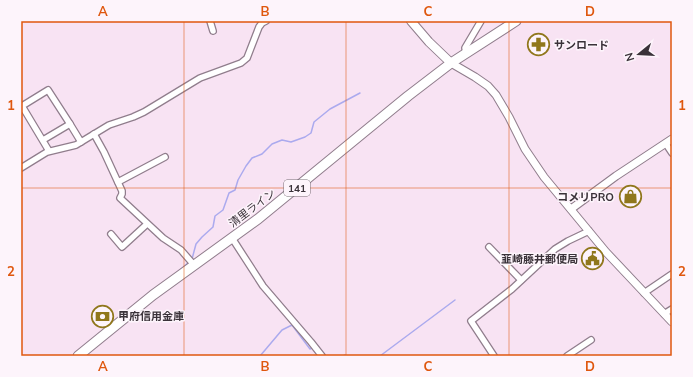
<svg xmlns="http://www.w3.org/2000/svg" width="693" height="377" font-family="Mulish,'Noto Sans JP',sans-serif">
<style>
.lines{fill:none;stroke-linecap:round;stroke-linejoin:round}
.stream{stroke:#abaaee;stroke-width:1.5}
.minor-casing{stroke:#907d8c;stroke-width:8}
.tertiary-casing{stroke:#907d8c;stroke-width:9}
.secondary-casing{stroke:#907d8c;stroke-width:10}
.trunk-casing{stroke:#907d8c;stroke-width:11}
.minor{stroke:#fff;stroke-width:5.5}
.tertiary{stroke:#fff;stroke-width:7}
.secondary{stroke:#fff;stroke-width:8}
.trunk{stroke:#fff;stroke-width:9}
.grid{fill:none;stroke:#df570e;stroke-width:1;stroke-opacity:0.55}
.labels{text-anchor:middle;stroke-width:3;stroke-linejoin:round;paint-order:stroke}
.shield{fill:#fdf4fb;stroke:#746c73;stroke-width:1}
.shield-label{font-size:10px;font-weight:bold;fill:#3a3239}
.poi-label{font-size:11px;font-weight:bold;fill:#3a3239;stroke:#fdf4fb;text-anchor:start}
.street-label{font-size:11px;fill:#3a3239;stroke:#fdf4fb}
.neatline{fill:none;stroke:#df570e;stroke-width:1.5}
.grid-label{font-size:13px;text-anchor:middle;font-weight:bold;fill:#df570e}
</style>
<rect width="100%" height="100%" fill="#f8e3f3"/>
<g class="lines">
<g class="stream">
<polyline points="192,259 196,244 202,237 213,227 215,216 223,210 229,193 235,190 238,180 246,166 252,158 262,154 272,144 282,140 291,142 305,137 311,133 314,122 330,109 360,93"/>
<polyline points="180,270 189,262"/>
<polyline points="315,346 317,345 322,352"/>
<polyline points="260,356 282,330 292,325 310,349 312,348"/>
<polyline points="343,356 345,355 346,356"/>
<polyline points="380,356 455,300"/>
</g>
<defs>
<g id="minor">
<polyline points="210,21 213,31"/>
<polyline points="466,53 465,48 481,21"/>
<polyline points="70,124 81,142"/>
<polyline points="94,134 104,152 122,191 122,194 120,198 163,238 181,250 194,265"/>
<polyline points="43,140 70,124 48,90 22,106 49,151"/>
<polyline points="666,144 672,153"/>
<polyline points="21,168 47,152 76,145 109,125 133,117 144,112 200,78 241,63 247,58 259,27 262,23 266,21"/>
<polyline points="118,182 165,157"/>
<polyline points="111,234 122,247 147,224"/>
<polyline points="232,238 263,286 311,342 322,356"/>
<polyline points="489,247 521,280"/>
<polyline points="644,293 672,274"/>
<polyline points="664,314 672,309"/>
<polyline points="494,356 471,321 512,289 555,249 568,241 589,231"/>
<polyline points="567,356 591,340"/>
</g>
<g id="tertiary">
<polyline points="451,63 475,77 488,86 496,95 509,117 525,149 544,177 606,252 672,322"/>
<polyline points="571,209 616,176 672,139"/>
</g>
<polyline id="secondary" points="411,21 429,42 451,63"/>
<polyline id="trunk" points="78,356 153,295 258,219 408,96 451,63 516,21"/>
</defs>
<use href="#minor" class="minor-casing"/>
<use href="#tertiary" class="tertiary-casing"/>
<use href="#secondary" class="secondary-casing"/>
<use href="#trunk" class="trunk-casing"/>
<use href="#minor" class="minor"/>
<use href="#tertiary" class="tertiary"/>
<use href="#secondary" class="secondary"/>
<use href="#trunk" class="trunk"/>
</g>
<path class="grid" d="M184 21V356M346 21V356M509 21V356M21 188H672"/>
<defs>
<symbol id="pharmacy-ring" viewBox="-11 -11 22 22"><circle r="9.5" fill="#fdf4fb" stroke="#90771c" stroke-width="1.5"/><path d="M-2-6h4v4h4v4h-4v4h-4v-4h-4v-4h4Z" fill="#90771c"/></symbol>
<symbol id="shop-ring" viewBox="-11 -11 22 22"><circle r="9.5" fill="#fdf4fb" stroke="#90771c" stroke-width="1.5"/><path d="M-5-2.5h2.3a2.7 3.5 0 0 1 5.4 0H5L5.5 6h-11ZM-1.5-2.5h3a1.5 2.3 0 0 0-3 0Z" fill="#90771c"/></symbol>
<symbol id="civic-ring" viewBox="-11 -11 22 22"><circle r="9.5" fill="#fdf4fb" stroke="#90771c" stroke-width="1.5"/><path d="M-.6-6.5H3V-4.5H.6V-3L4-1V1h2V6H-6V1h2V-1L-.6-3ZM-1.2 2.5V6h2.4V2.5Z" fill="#90771c"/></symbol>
<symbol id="bank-ring" viewBox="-11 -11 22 22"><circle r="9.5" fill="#fdf4fb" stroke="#90771c" stroke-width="1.5"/><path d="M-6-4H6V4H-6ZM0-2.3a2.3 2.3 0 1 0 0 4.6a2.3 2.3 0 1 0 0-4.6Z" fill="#90771c"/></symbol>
</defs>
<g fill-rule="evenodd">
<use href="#pharmacy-ring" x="526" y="32" width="25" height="25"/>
<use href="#shop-ring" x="618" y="184" width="25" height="25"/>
<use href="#civic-ring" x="580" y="246" width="25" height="25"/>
<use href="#bank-ring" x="90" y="304" width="25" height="25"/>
</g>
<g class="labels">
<rect class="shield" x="284" y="180" width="26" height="16" rx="3"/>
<g class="shield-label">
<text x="297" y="192">141</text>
</g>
<g class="poi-label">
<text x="554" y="49">サンロード</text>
<text x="614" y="201" text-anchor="end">コメリPRO</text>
<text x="578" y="263" text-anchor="end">韮崎藤井郵便局</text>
<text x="118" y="320">甲府信用金庫</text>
</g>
<g class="street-label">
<text transform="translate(252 208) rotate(-37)" y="4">清里ライン</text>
</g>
</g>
<rect width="693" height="377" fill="none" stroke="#fdf4fb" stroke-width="44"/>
<g transform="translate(639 54) rotate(252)" stroke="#fdf4fb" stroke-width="3" paint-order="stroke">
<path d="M0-3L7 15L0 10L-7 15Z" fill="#3a3239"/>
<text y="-6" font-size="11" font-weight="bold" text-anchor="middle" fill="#3a3239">N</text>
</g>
<rect x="22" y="22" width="649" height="333" class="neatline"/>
<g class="grid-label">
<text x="103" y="16">A</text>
<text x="265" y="16">B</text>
<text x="428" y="16">C</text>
<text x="590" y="16">D</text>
<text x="11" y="110">1</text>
<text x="682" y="110">1</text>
<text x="11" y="276">2</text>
<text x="682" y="276">2</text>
<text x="103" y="371">A</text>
<text x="265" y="371">B</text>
<text x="428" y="371">C</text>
<text x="590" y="371">D</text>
</g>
</svg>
